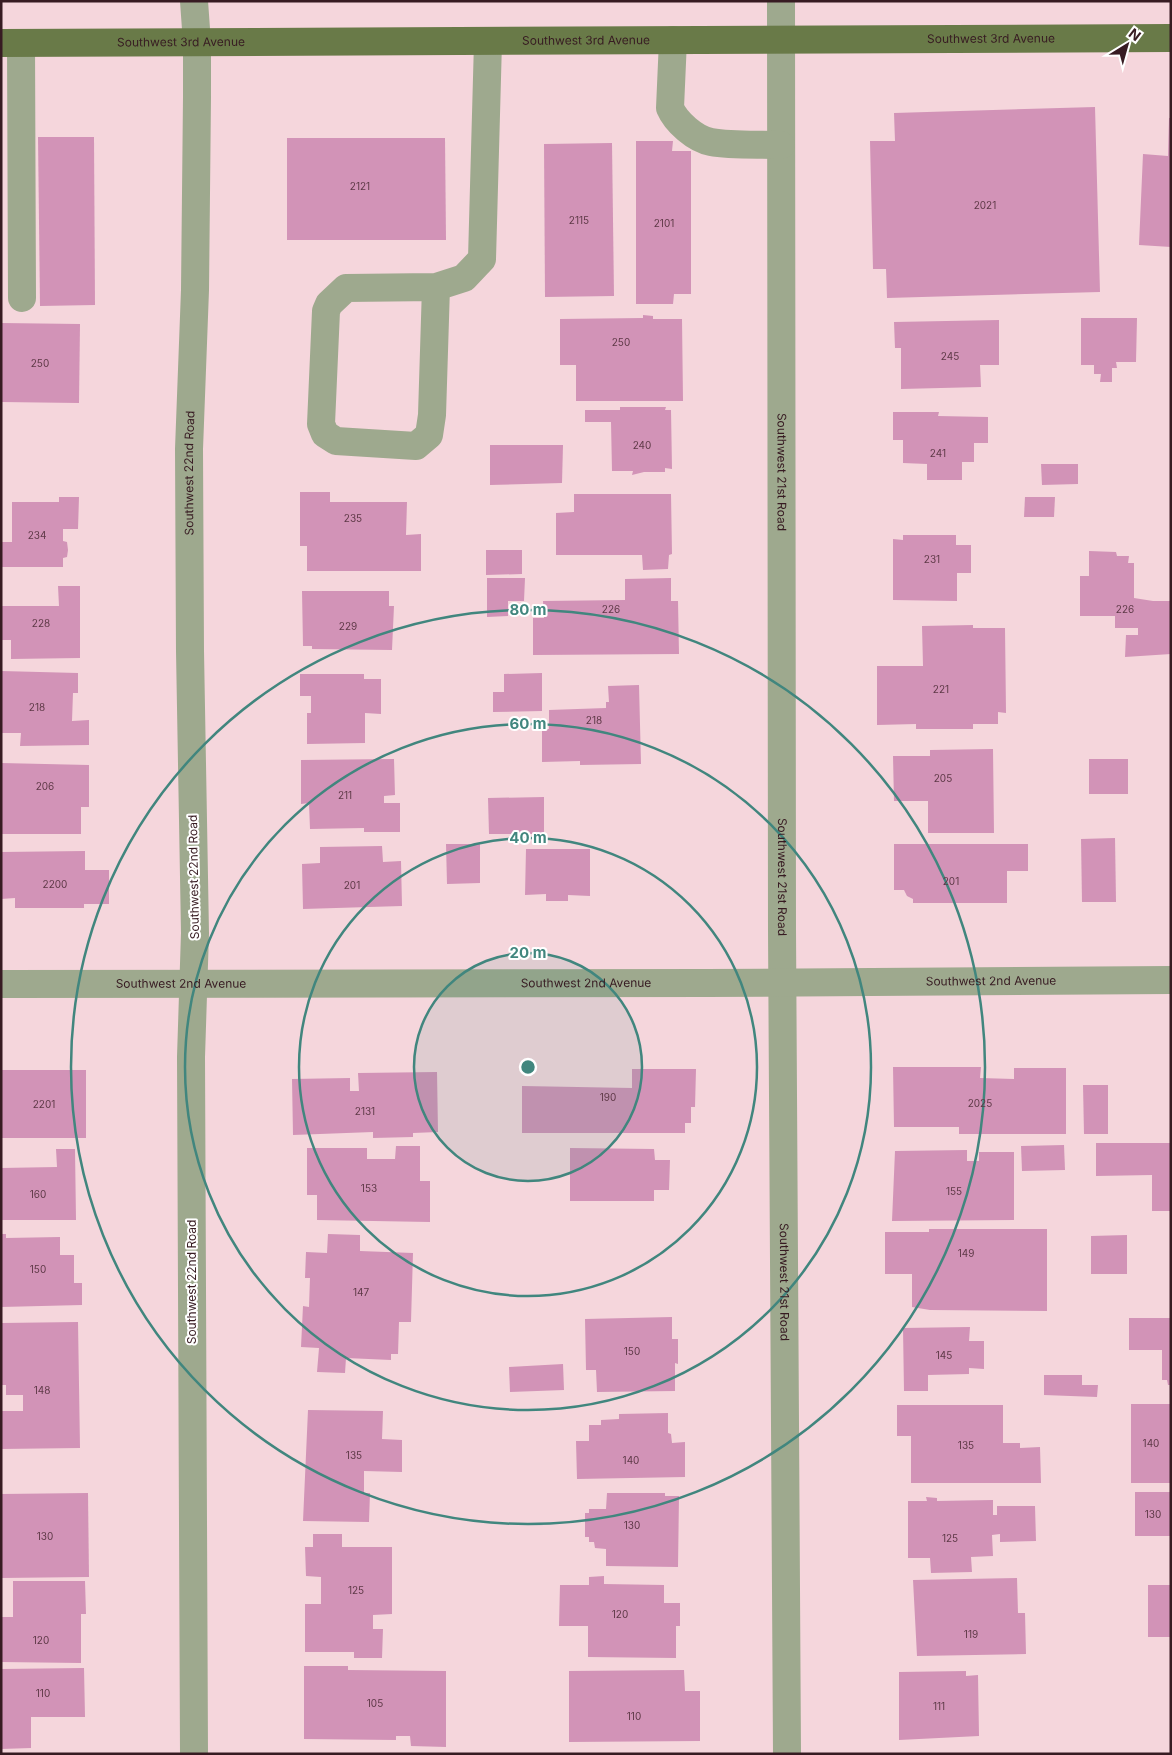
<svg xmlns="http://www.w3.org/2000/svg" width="1172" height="1755" font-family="Inter,sans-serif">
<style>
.building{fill:#d293b7}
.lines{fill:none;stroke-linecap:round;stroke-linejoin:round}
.minor{stroke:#9ea98e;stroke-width:28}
.major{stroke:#697a48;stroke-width:28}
.ring{fill:none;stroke:#41867e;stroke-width:2.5}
.labels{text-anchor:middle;stroke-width:4;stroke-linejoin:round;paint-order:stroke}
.number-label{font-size:10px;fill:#5e3947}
.street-label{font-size:12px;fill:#371b22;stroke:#fff}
.centre{fill:#41867e;stroke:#fff;stroke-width:2.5}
.ring-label{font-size:15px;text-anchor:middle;font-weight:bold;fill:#41867e;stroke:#fff;stroke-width:4;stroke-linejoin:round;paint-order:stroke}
</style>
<rect width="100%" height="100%" fill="#f5d6dc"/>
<g class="building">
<polygon points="1095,107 1100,292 887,298 886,269 873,269 870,141 895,141 894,113"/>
<polygon points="1169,118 1171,118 1171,247 1139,245 1143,154 1168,156"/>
<polygon points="38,137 94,137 95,305 40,306"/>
<polygon points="287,138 445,138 446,240 287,240"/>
<polygon points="636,141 673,141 672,151 691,151 691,294 674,294 673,304 636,304"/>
<polygon points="612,143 614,296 545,297 544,144"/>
<polygon points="643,315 653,316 653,319 682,319 683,401 576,401 576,365 560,365 560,319 643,318"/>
<polygon points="1081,318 1137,318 1136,362 1116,362 1117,368 1112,368 1112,382 1100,382 1101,374 1094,374 1094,365 1081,365"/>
<polygon points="999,320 999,365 980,365 981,387 901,389 901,348 895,348 894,322"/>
<polygon points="1,323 80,324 79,403 1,402"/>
<polygon points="620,407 666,407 665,410 671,410 672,469 665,468 665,472 644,472 632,475 633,471 612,471 611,422 585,422 585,410 620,410"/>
<polygon points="893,412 939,412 938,416 988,417 988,443 974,443 974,462 962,462 962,480 927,480 927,464 903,463 903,440 893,440"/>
<polygon points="490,445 563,445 562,483 490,485"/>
<polygon points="1041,464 1078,464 1078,484 1042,485"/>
<polygon points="300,492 330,492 330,502 407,502 406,535 421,534 421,571 307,571 307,546 300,546"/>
<polygon points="574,494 671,494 672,554 669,555 668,569 643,570 642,555 556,555 556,513 574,512"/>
<polygon points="59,497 79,497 78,529 63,529 63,541 67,542 68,550 67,557 63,558 63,567 1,567 1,542 12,542 12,502 59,502"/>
<polygon points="1025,497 1055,497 1054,517 1024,517"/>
<polygon points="903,535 956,535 956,545 971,545 971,573 957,573 957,601 893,600 893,539 903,540"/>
<polygon points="486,550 522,550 522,574 486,575"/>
<polygon points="1089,551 1116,552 1117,556 1129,556 1128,563 1134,563 1134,598 1153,601 1171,601 1171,654 1125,657 1126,635 1138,635 1138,628 1115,628 1115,616 1080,616 1080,576 1089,576"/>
<polygon points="487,578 525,578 524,601 508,601 508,616 487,617"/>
<polygon points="671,578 671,601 678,601 679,654 533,655 533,618 544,618 543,601 625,600 625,579"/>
<polygon points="58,586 80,586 80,658 11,659 11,640 1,640 1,606 59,606"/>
<polygon points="302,591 389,591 389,606 394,606 392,650 312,649 312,646 303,646"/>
<polygon points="973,625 973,628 1005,628 1006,713 998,712 998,724 973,724 973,729 916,729 916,724 877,725 877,666 923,666 922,626"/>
<polygon points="1,671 78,673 78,693 73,693 72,721 89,720 89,745 20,746 21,733 1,733"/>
<polygon points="542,673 542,711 493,712 493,692 504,692 504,674"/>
<polygon points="300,674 364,674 364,679 381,679 381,714 365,713 365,743 307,744 307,713 311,713 311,696 300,696"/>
<polygon points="639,685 641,764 580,765 580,761 542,762 542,729 549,729 549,710 606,708 606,702 609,702 608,686"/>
<polygon points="993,749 994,833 928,833 928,801 894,801 893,756 930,756 930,750"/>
<polygon points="394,759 395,795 384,796 384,803 400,803 400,832 364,832 364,828 310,829 309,803 301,804 301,760"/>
<rect x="1089" y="759" width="39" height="35"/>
<polygon points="1,763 89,765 89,807 81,807 81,834 1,834"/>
<polygon points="544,797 544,834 489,834 488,798"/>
<polygon points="1115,838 1116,902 1082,902 1081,839"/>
<polygon points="446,844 480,844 480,883 447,884"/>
<polygon points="894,844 1028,844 1028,871 1007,871 1007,903 913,903 913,899 907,896 904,890 894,890"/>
<polygon points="382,846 383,862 401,861 402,906 303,909 302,864 320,863 320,847"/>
<polygon points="526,849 590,849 590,896 568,895 568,901 546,901 546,894 525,895"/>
<polygon points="85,851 85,870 109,870 109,904 84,904 84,908 15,908 15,898 1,899 1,852"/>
<polygon points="893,1067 981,1067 980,1078 1014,1079 1014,1068 1066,1068 1066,1134 959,1134 959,1127 894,1127"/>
<polygon points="632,1069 696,1069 695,1107 691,1107 691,1123 685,1123 685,1133 522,1133 522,1086 632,1088"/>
<rect x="1" y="1070" width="85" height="68"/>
<polygon points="437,1072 438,1132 413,1133 413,1137 373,1138 373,1132 293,1135 292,1079 350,1078 350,1091 359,1091 358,1073"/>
<polygon points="1083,1085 1108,1085 1108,1134 1084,1134"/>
<polygon points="1096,1143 1171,1143 1171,1211 1152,1211 1152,1175 1096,1176"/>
<polygon points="1064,1145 1065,1170 1022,1171 1021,1146"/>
<polygon points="396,1146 420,1146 420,1181 430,1181 430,1222 317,1220 317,1195 307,1195 307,1148 367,1148 367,1159 395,1159"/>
<polygon points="570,1148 654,1149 655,1160 670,1160 669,1190 654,1190 654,1201 570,1201"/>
<polygon points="56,1149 75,1149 76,1220 1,1220 1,1168 57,1167"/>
<polygon points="967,1150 967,1161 979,1161 979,1152 1014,1152 1014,1220 892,1221 895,1151"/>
<polygon points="929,1229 1047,1229 1047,1311 930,1310 912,1307 912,1274 885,1274 885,1232 929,1232"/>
<polygon points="1,1234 6,1234 6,1238 60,1237 60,1255 74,1255 74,1283 82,1283 82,1305 1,1307"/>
<polygon points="328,1234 360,1235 360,1251 413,1253 411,1322 399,1322 398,1354 391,1354 391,1360 346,1358 345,1373 317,1372 319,1348 301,1347 303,1306 309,1307 310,1278 305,1278 306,1252 327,1253"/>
<polygon points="1127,1235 1127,1274 1091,1274 1091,1236"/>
<polygon points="672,1317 672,1339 678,1339 678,1364 675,1363 675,1391 597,1392 596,1370 586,1370 585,1319"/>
<polygon points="1129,1318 1171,1318 1171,1385 1168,1385 1167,1380 1162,1380 1162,1350 1129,1350"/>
<polygon points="78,1322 80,1448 1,1449 1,1411 23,1411 23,1395 6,1395 6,1385 1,1385 1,1323"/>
<polygon points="970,1327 969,1341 984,1341 984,1369 969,1368 969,1374 928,1375 928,1391 904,1391 903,1328"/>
<polygon points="563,1364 564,1390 510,1392 509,1367"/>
<polygon points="1044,1375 1082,1375 1082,1385 1098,1385 1097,1397 1044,1395"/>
<rect x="1131" y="1404" width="40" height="79"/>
<polygon points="897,1405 1003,1405 1003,1443 1020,1443 1020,1448 1040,1447 1041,1483 911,1483 911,1436 897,1436"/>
<polygon points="308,1410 383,1411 382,1439 402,1440 402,1472 364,1471 364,1493 370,1493 369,1522 303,1521"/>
<polygon points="668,1413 668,1433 671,1434 672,1443 685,1442 685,1477 577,1479 576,1441 589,1441 589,1425 601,1425 601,1420 619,1419 619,1414"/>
<rect x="1135" y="1492" width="36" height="44"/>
<polygon points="88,1493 89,1577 1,1578 1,1494"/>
<polygon points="607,1493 665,1493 665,1496 679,1496 678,1567 606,1566 606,1549 595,1548 594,1542 589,1542 589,1537 585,1537 585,1513 589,1513 589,1509 606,1509"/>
<polygon points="926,1497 937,1498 937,1501 993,1500 993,1515 997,1515 997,1506 1035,1506 1036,1541 1000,1542 1000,1534 992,1535 993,1556 971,1557 972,1572 931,1573 930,1558 908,1558 908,1501 927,1501"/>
<polygon points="313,1534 342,1534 342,1547 392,1547 392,1614 373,1615 373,1629 383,1629 382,1658 354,1658 354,1652 305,1652 305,1604 321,1604 321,1577 306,1576 305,1547 313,1547"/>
<polygon points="604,1576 604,1584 664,1585 664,1603 680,1603 680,1626 676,1626 676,1658 588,1657 588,1626 559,1626 560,1585 589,1585 589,1577"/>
<polygon points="1017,1578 1018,1613 1025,1613 1026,1654 917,1656 913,1580"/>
<polygon points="13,1581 85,1581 86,1614 81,1614 81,1663 1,1662 1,1617 13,1617"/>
<rect x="1148" y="1585" width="23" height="52"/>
<polygon points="304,1666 348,1666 348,1670 446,1671 446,1747 411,1746 410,1736 396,1736 396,1740 304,1739"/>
<polygon points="84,1668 85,1717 31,1717 31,1748 1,1749 1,1669"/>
<polygon points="684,1670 685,1691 700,1691 700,1741 569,1742 569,1671"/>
<polygon points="966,1671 966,1676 978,1675 979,1736 899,1740 899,1672"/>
</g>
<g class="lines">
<g class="minor">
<path id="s1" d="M781 1 782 930 787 1754"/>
<path d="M673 40 670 108C676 122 695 139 711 142 732 146 759 144 781 145"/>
<polyline points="21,43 22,298"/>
<polyline points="436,287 432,415 429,435 416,446 336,441 325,434 321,424 326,311 329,304 346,288 436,287 464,278 482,259 488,42"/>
<path id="s2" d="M1 984 707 983 1171 980"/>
<path id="s3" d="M194 1754 191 1057 195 933 190 651 189 449 195 290 197 97V43L194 1"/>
</g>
<path class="major" id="s4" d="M1 43 1171 38"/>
</g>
<circle cx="528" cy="1067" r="114" fill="#41867e" fill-opacity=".12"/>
<g class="ring">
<circle cx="528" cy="1067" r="114"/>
<circle cx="528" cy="1067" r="229"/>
<circle cx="528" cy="1067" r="343"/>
<circle cx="528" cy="1067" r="457"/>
</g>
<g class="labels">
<g class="number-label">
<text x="360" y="190">2121</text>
<text x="985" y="209">2021</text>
<text x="579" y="224">2115</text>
<text x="664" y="227">2101</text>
<text x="621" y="346">250</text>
<text x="950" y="360">245</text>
<text x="40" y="367">250</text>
<text x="642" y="449">240</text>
<text x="938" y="457">241</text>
<text x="353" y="522">235</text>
<text x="37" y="539">234</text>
<text x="932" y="563">231</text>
<text x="611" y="613">226</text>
<text x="1125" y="613">226</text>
<text x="41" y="627">228</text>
<text x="348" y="630">229</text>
<text x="941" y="693">221</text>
<text x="37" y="711">218</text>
<text x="594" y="724">218</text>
<text x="943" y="782">205</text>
<text x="45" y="790">206</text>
<text x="345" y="799">211</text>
<text x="951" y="885">201</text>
<text x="55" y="888">2200</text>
<text x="352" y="889">201</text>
<text x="608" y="1101">190</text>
<text x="980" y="1107">2025</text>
<text x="44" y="1108">2201</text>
<text x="365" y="1115">2131</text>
<text x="369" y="1192">153</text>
<text x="954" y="1195">155</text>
<text x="38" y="1198">160</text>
<text x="966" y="1257">149</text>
<text x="38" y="1273">150</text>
<text x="361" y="1296">147</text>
<text x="632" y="1355">150</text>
<text x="944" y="1359">145</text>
<text x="42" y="1394">148</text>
<text x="1151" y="1447">140</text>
<text x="966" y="1449">135</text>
<text x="354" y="1459">135</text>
<text x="631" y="1464">140</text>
<text x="1153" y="1518">130</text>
<text x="632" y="1529">130</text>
<text x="45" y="1540">130</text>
<text x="950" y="1542">125</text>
<text x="356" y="1594">125</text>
<text x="620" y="1618">120</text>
<text x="971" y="1638">119</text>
<text x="41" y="1644">120</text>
<text x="43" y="1697">110</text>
<text x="375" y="1707">105</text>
<text x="939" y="1710">111</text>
<text x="634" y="1720">110</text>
</g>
<g class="street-label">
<text dy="4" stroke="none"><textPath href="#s4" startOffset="990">Southwest 3rd Avenue</textPath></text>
<text dy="4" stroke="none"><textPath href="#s4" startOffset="585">Southwest 3rd Avenue</textPath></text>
<text dy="4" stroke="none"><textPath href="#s4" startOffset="180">Southwest 3rd Avenue</textPath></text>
<text dy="4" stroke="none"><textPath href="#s3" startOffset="1281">Southwest 22nd Road</textPath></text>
<text dy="4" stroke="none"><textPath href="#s1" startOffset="471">Southwest 21st Road</textPath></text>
<text transform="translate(194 877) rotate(-91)" y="4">Southwest 22nd Road</text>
<text dy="4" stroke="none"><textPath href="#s1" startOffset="876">Southwest 21st Road</textPath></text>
<text dy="4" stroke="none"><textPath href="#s2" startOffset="990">Southwest 2nd Avenue</textPath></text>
<text dy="4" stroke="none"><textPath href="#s2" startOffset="180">Southwest 2nd Avenue</textPath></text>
<text dy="4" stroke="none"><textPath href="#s2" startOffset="585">Southwest 2nd Avenue</textPath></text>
<text transform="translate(192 1282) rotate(-90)" y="4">Southwest 22nd Road</text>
<text dy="4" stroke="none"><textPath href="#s1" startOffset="1281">Southwest 21st Road</textPath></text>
</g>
</g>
<circle cx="528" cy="1067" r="8" class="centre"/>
<g class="ring-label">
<text x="528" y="615">80 m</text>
<text x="528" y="729">60 m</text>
<text x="528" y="843">40 m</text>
<text x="528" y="958">20 m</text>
</g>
<rect width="1172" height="1755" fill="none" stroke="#371b22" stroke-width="5"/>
<g transform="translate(1127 45) rotate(37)" stroke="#ffffff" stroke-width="4" paint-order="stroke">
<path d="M0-4L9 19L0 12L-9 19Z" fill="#371b22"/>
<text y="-8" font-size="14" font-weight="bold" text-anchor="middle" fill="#371b22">N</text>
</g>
</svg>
